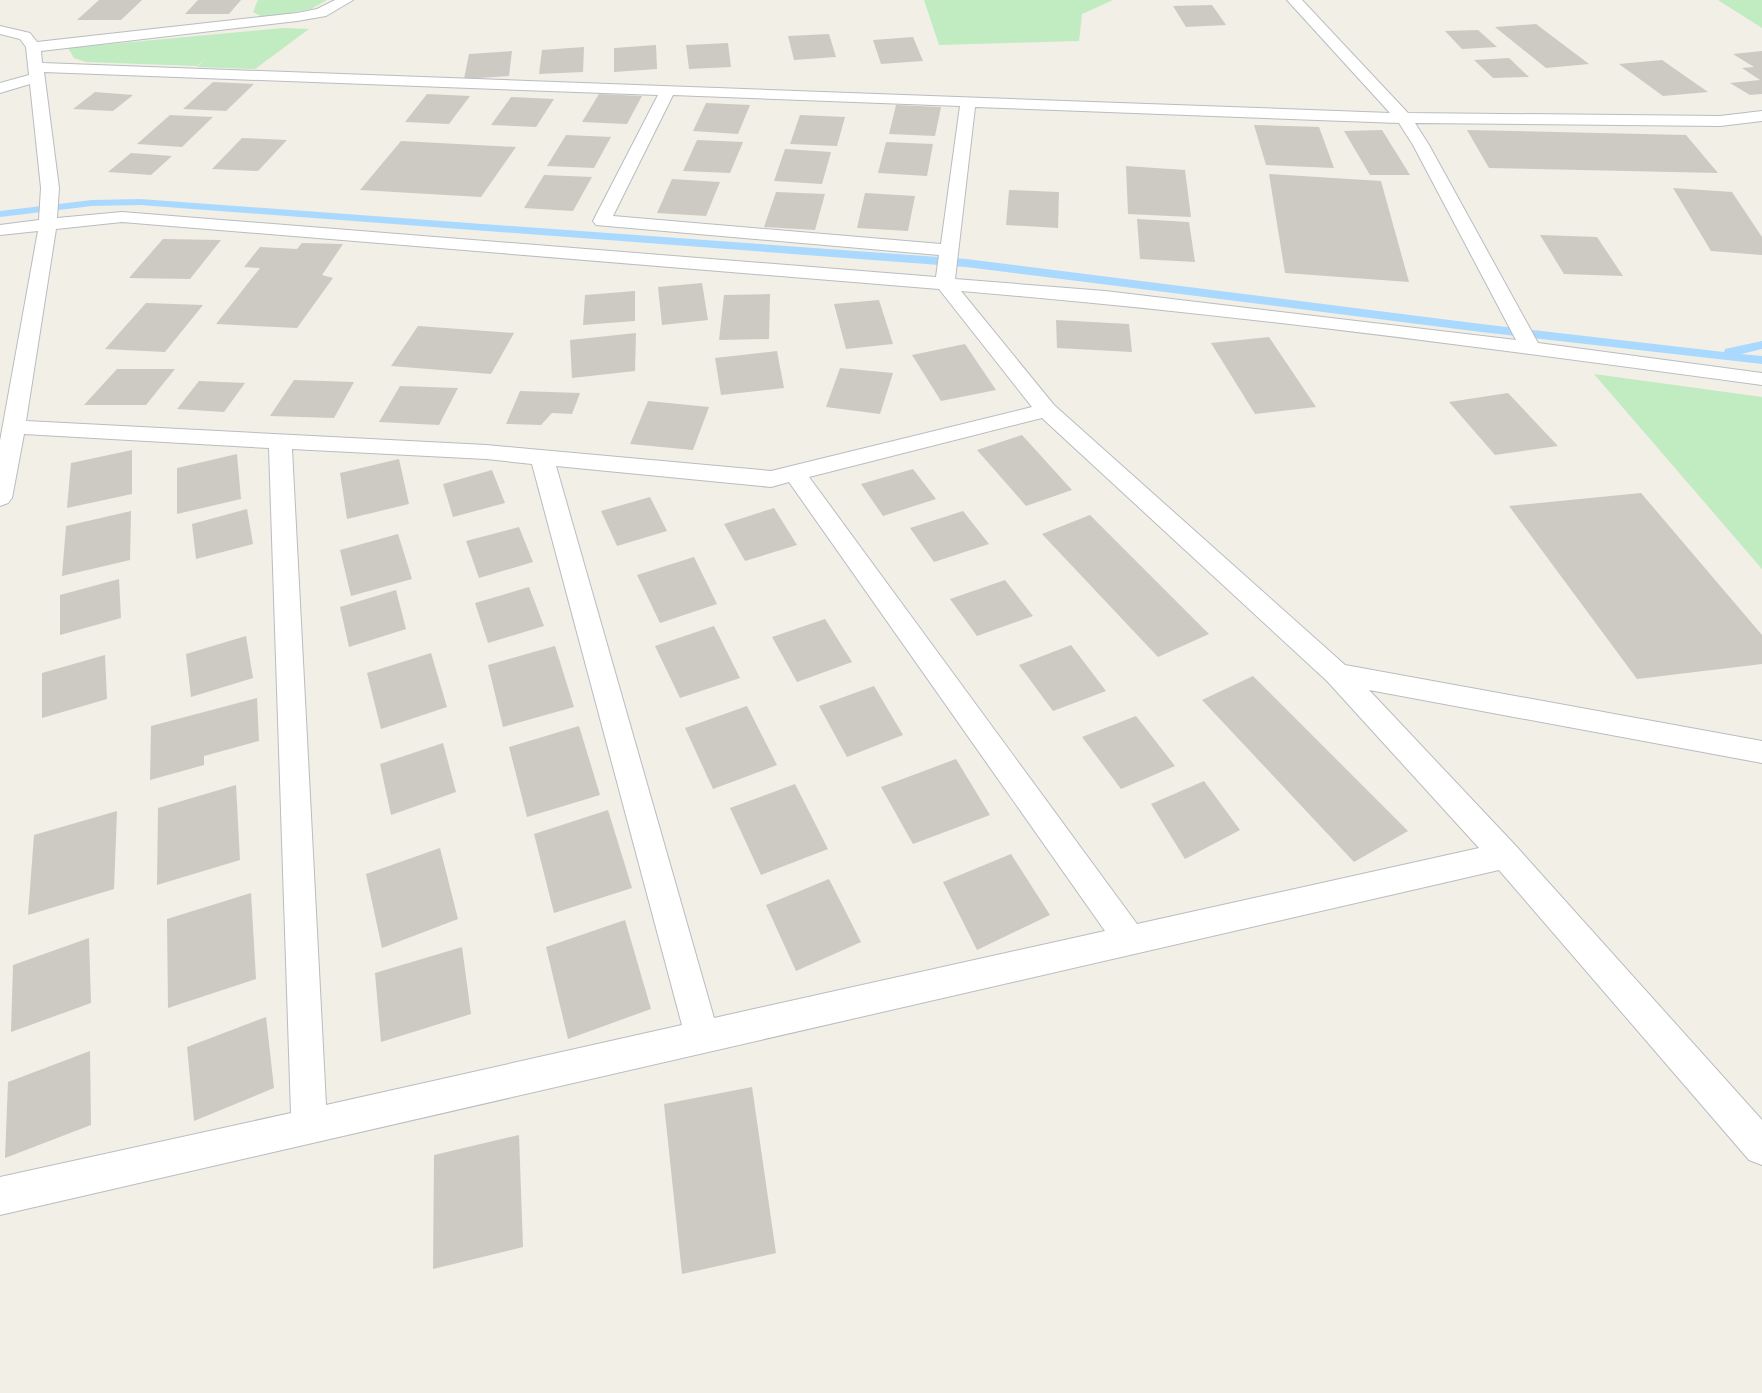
<svg xmlns="http://www.w3.org/2000/svg" width="1762" height="1393" font-family="'DM Sans',sans-serif">
<style>
.green{fill:#c1ebc1}
.lines{fill:none;stroke-linecap:round;stroke-linejoin:round}
.stream{fill:#a9d9ff;fill-rule:evenodd}
.building{fill:#cdcac3}
.minor-casing{stroke:#b9bcc1;stroke-width:2}
.minor{fill:#fff;fill-rule:evenodd}
</style>
<rect width="100%" height="100%" fill="#f1efe6"/>
<g class="green">
<polygon points="258,0 327,0 311,9 264,18 253,12"/>
<polygon points="924,0 1113,0 1082,14 1079,41 939,45"/>
<polygon points="1718,0 1762,0 1762,28"/>
<polygon points="283,28 309,29 255,69 197,67 207,57 197,66 86,62 74,58 68,48"/>
<polygon points="1594,374 1762,397 1762,569"/>
</g>
<g class="lines">
<polygon class="stream" points="140,199 966,259 1481,324 1724,352 1725,349 1762,341 1762,349 1741,354 1762,356 1762,364 1481,332 966,267 140,205 92,206 0,217 0,211 92,200"/>
</g>
<g class="building">
<polygon points="99,0 142,0 121,20 77,20"/>
<polygon points="198,0 241,0 229,14 185,14"/>
<polygon points="1212,5 1226,25 1186,27 1173,6"/>
<polygon points="1536,24 1589,64 1546,68 1495,27"/>
<polygon points="1478,30 1497,47 1462,49 1445,31"/>
<polygon points="829,34 836,57 794,60 788,36"/>
<polygon points="913,37 923,61 881,64 873,40"/>
<polygon points="728,43 731,67 689,69 686,45"/>
<polygon points="656,45 657,69 614,72 614,48"/>
<polygon points="584,47 583,72 539,74 542,50"/>
<polygon points="512,51 509,76 464,79 469,54"/>
<polygon points="1762,51 1762,94 1750,95 1730,83 1760,80 1742,68 1754,67 1733,54"/>
<polygon points="1509,58 1529,77 1493,78 1474,60"/>
<polygon points="1662,60 1708,92 1663,96 1619,64"/>
<polygon points="213,82 254,84 226,111 183,109"/>
<polygon points="95,92 133,95 113,111 73,109"/>
<polygon points="427,94 470,96 449,124 405,122"/>
<polygon points="599,94 642,96 627,124 582,122"/>
<polygon points="511,97 554,99 536,127 491,125"/>
<polygon points="706,103 750,105 738,134 693,131"/>
<polygon points="896,105 941,107 935,136 889,134"/>
<polygon points="170,115 213,117 182,147 137,144"/>
<polygon points="800,115 845,117 837,146 790,144"/>
<polygon points="1254,125 1319,127 1334,168 1266,165"/>
<polygon points="1382,130 1410,175 1370,175 1344,131"/>
<polygon points="1467,130 1686,135 1718,173 1489,168"/>
<polygon points="566,135 611,137 594,168 547,166"/>
<polygon points="242,138 287,140 258,171 212,169"/>
<polygon points="697,140 743,142 730,173 683,171"/>
<polygon points="401,141 516,147 481,197 360,190"/>
<polygon points="886,142 933,144 927,176 878,173"/>
<polygon points="785,149 831,152 822,184 774,181"/>
<polygon points="131,153 172,156 151,175 108,172"/>
<polygon points="1126,166 1185,170 1191,217 1128,214"/>
<polygon points="1269,174 1381,181 1409,282 1285,273"/>
<polygon points="544,175 592,177 573,211 524,208"/>
<polygon points="672,179 720,182 706,216 657,213"/>
<polygon points="1673,188 1732,192 1762,237 1762,255 1711,251"/>
<polygon points="1009,190 1059,192 1058,228 1006,225"/>
<polygon points="776,192 825,194 815,230 764,227"/>
<polygon points="865,193 915,196 908,231 857,228"/>
<polygon points="1137,219 1189,222 1195,262 1140,259"/>
<polygon points="1540,235 1597,237 1623,276 1564,274"/>
<polygon points="163,239 221,240 190,279 129,278"/>
<polygon points="302,243 343,244 322,275 333,278 297,328 216,324 260,268 244,267 260,247 297,249"/>
<polygon points="702,283 708,320 662,325 658,287"/>
<polygon points="635,291 635,321 583,325 585,295"/>
<polygon points="770,294 769,339 719,340 724,295"/>
<polygon points="879,300 893,344 846,349 834,304"/>
<polygon points="146,303 203,305 165,352 105,349"/>
<polygon points="1056,320 1129,324 1132,352 1057,348"/>
<polygon points="418,326 514,333 491,374 391,366"/>
<polygon points="636,333 635,371 572,378 570,340"/>
<polygon points="1269,337 1316,407 1255,414 1211,343"/>
<polygon points="965,344 996,390 941,401 912,355"/>
<polygon points="777,351 784,388 721,395 715,358"/>
<polygon points="840,368 893,373 880,414 826,407"/>
<polygon points="117,369 175,369 146,405 84,405"/>
<polygon points="294,380 354,382 334,418 270,416"/>
<polygon points="199,381 245,383 224,412 177,409"/>
<polygon points="400,386 458,388 439,425 379,422"/>
<polygon points="520,391 580,393 572,414 552,413 541,425 506,424"/>
<polygon points="1508,393 1558,446 1495,455 1449,402"/>
<polygon points="648,401 709,407 693,450 630,444"/>
<polygon points="1022,435 1072,490 1026,506 977,450"/>
<polygon points="132,450 132,494 67,508 71,463"/>
<polygon points="237,454 241,499 177,514 177,468"/>
<polygon points="399,459 409,504 347,519 340,473"/>
<polygon points="913,469 936,499 883,516 861,484"/>
<polygon points="492,470 505,503 453,517 443,484"/>
<polygon points="1641,493 1762,635 1762,664 1637,679 1509,506"/>
<polygon points="650,497 667,531 617,546 601,511"/>
<polygon points="774,508 797,545 745,561 724,524"/>
<polygon points="247,509 253,544 196,559 192,524"/>
<polygon points="131,511 130,560 62,576 66,526"/>
<polygon points="963,511 989,544 934,562 910,528"/>
<polygon points="1090,515 1209,634 1158,657 1042,534"/>
<polygon points="519,527 533,562 479,578 466,541"/>
<polygon points="398,534 412,579 351,596 340,550"/>
<polygon points="694,557 717,604 660,623 637,575"/>
<polygon points="119,579 121,618 60,635 60,595"/>
<polygon points="1005,580 1033,616 977,636 950,599"/>
<polygon points="529,587 544,626 488,643 475,603"/>
<polygon points="396,590 406,629 349,647 340,607"/>
<polygon points="825,619 852,662 797,682 772,637"/>
<polygon points="714,626 740,678 680,698 655,646"/>
<polygon points="246,636 253,678 191,697 186,654"/>
<polygon points="1071,645 1106,691 1053,711 1019,665"/>
<polygon points="555,646 574,707 503,727 488,665"/>
<polygon points="431,653 447,707 381,729 367,673"/>
<polygon points="105,655 107,699 42,718 42,673"/>
<polygon points="1253,676 1408,831 1354,862 1202,700"/>
<polygon points="874,686 903,735 847,757 819,706"/>
<polygon points="257,698 259,741 204,756 204,765 150,780 151,726"/>
<polygon points="747,706 777,765 713,789 685,728"/>
<polygon points="1136,716 1175,766 1121,789 1082,737"/>
<polygon points="579,726 600,795 527,817 509,747"/>
<polygon points="443,743 456,792 391,815 380,764"/>
<polygon points="956,759 990,815 913,844 881,787"/>
<polygon points="1204,781 1240,830 1185,859 1151,804"/>
<polygon points="795,784 828,849 761,875 730,808"/>
<polygon points="236,785 240,860 157,885 158,808"/>
<polygon points="608,810 632,888 554,913 534,834"/>
<polygon points="117,811 114,889 28,915 34,835"/>
<polygon points="440,848 458,919 382,948 366,874"/>
<polygon points="1011,854 1050,915 977,950 943,882"/>
<polygon points="829,879 861,942 796,971 766,905"/>
<polygon points="251,893 256,979 168,1008 167,919"/>
<polygon points="625,920 651,1009 568,1039 546,947"/>
<polygon points="89,938 91,1003 11,1032 13,965"/>
<polygon points="462,947 471,1014 381,1042 375,973"/>
<polygon points="266,1017 274,1088 194,1121 187,1047"/>
<polygon points="90,1051 91,1125 5,1158 8,1082"/>
<polygon points="752,1087 776,1253 682,1274 664,1104"/>
<polygon points="519,1135 523,1247 433,1269 434,1155"/>
</g>
<g class="lines">
<defs>
<path id="minor" d="M335 0H353L326 16 297 21 41 51 42 63 1390 113 1287 0H1302L1408 113 1720 116 1762 111V121L1720 126 1415 123 1429 145 1538 343 1762 373V385C1496 349 1229 313 961 291L1054 405 1345 665 1762 741V763L1369 690 1516 846 1762 1120V1165L1749 1160 1499 870 0 1215V1177L291 1113 269 448 24 434 12 498 8 503 0 506V441L38 231 0 235V225L39 220 41 188 30 84 0 93V83L29 75 26 47 20 39 0 34V26L30 33 37 42 297 13 317 9ZM44 72 658 95 593 221 596 225 939 255 936 277 122 212 57 218 59 188ZM673 95 960 106 941 244 613 216ZM975 107 1399 123 1413 145 1516 340 1105 291 955 279ZM122 222 939 289 1032 407 771 471 486 445 26 421 56 229ZM1042 418 1327 681 1479 848 1137 924 809 477ZM292 449 486 459 532 464 682 1025 326 1105ZM556 466 771 487 789 482 1105 931 714 1018Z"/>
</defs>
<use href="#minor" class="minor-casing"/>
<use href="#minor" class="minor"/>
</g>
</svg>
